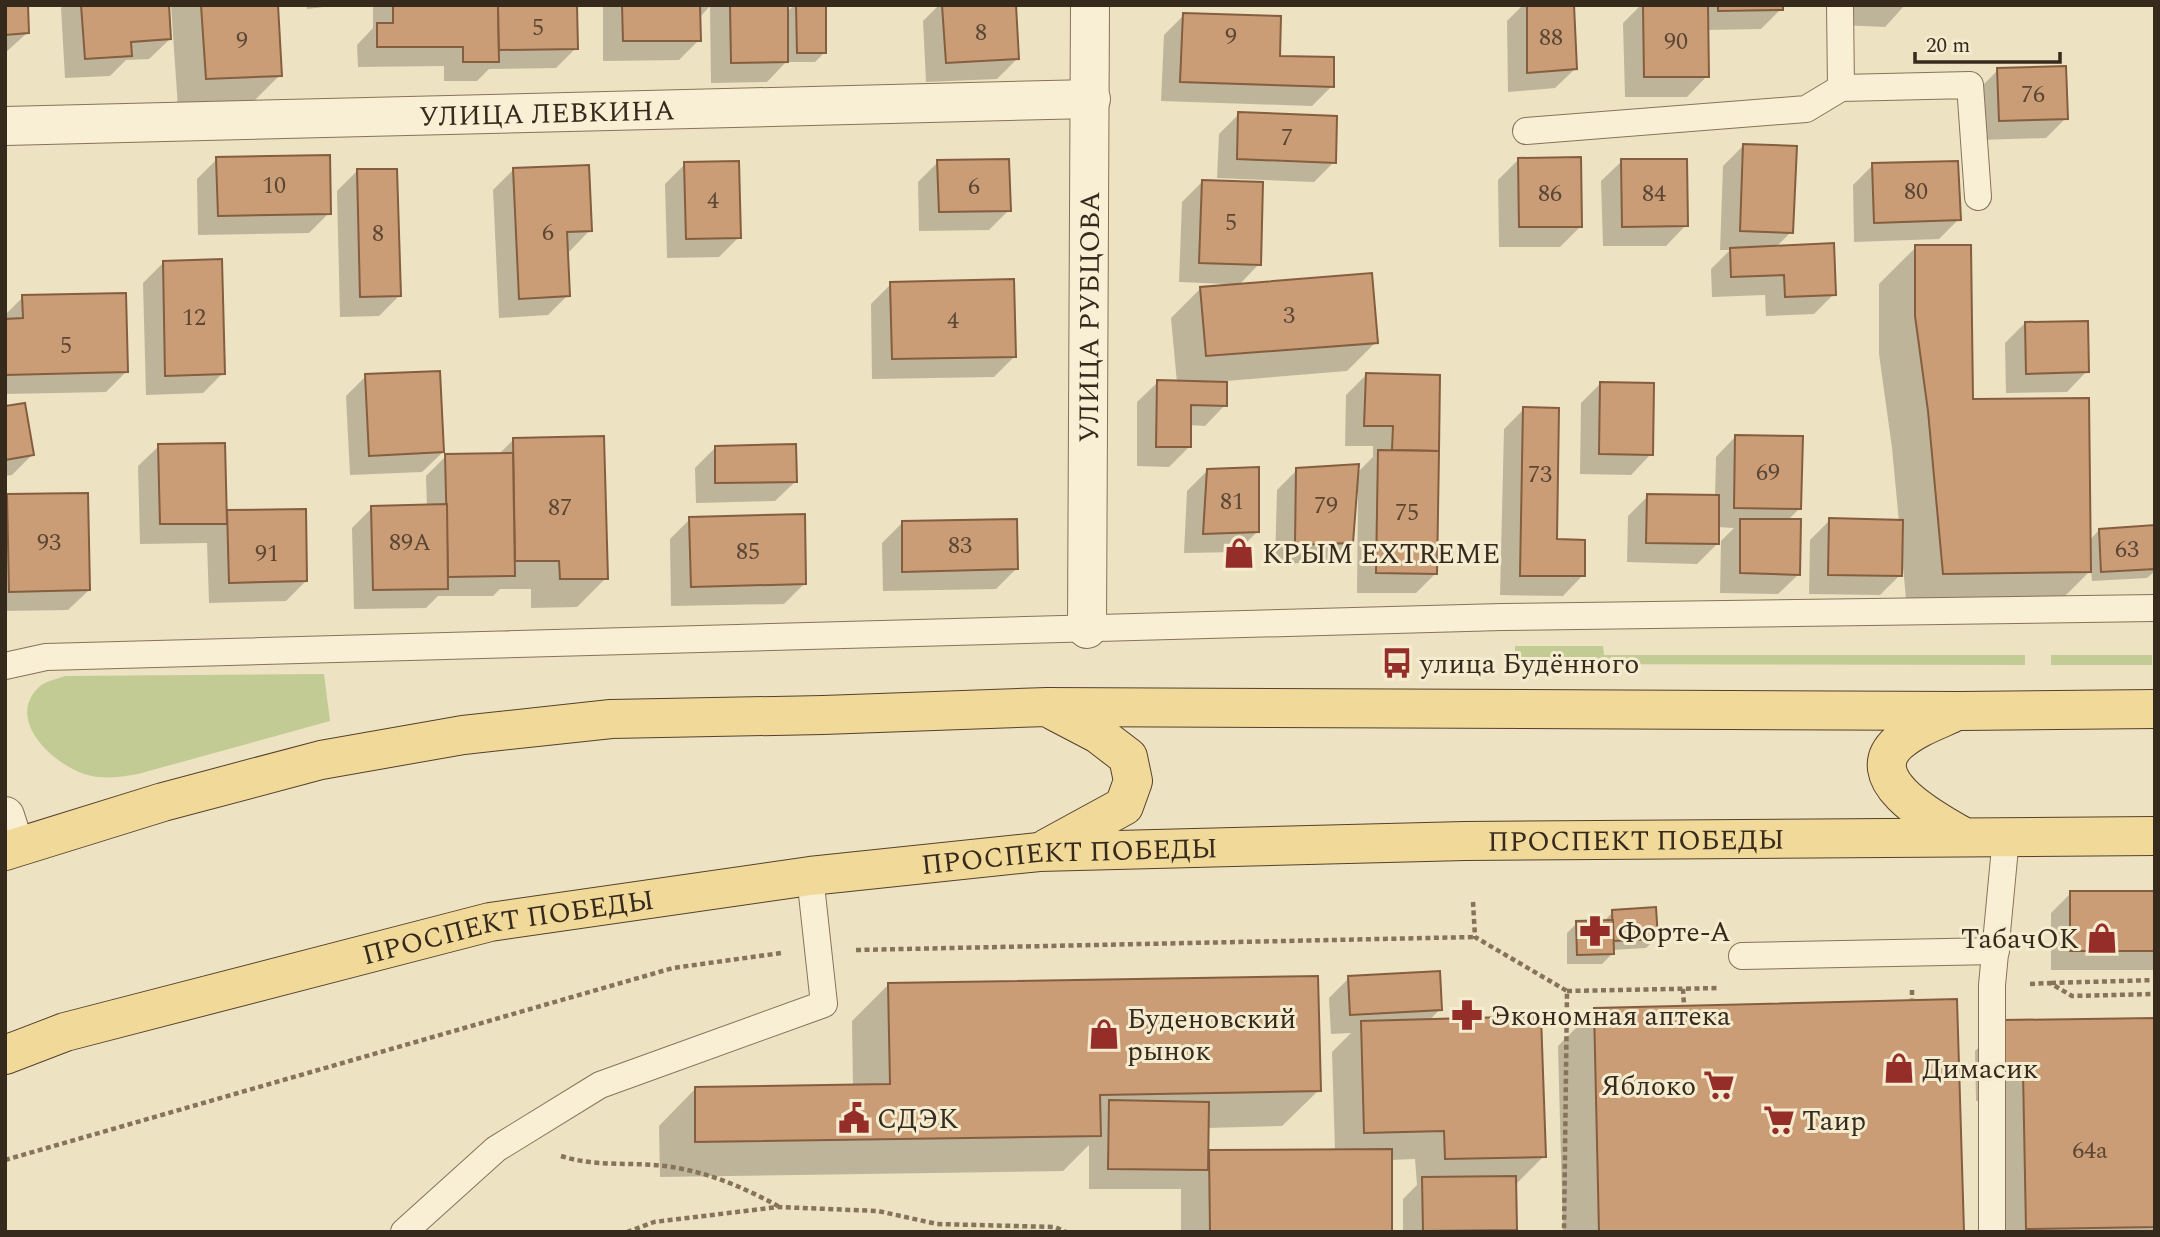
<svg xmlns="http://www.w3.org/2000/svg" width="2160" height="1237" font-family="Spectral,serif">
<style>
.green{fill:#c3cb95}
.shadow{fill:#0003}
.building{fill:#cb9d77;stroke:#855d3f;stroke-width:2}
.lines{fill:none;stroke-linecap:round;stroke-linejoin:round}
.service-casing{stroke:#867359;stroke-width:28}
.minor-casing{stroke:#867359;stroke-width:40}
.tertiary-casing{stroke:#867359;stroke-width:40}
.primary-casing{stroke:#54412d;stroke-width:40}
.path{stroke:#867359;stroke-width:4.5;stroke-dasharray:5 3.5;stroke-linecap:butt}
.service{stroke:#f8efd4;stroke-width:26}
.minor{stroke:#f8efd4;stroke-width:38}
.tertiary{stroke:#f8efd4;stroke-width:38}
.primary{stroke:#f1d999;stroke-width:38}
.labels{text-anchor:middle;stroke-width:6;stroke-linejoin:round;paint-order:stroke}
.number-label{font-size:24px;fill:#5b4734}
.street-label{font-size:28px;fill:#362a1d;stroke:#f5ecd0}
.poi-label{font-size:28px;fill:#362a1d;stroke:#f5ecd0;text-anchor:start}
</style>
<rect width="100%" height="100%" fill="#ede2c1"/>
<g class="green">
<polygon points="1515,646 1603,646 1604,655 2025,655 2025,665 1515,664"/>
<rect x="2051" y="655" width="101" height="10"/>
<path d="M324 674 330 721 138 774C120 777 102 780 84 774 52 763 4 719 40 686 46 681 57 679 65 676Z"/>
</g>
<g class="shadow">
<polygon points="5,5 27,33 5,53"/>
<polygon points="64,5 167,5 170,39 149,59 126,60 110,76 65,78 61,8"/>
<polygon points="171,5 276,5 280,75 251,104 178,108"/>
<polygon points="307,5 340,5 307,9"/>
<polygon points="373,5 575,5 576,48 556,68 489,69 477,81 444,81 444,66 358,67 357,45 373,28"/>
<polygon points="603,5 786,5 786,13 794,5 824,5 825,52 815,62 786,62 767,82 711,83 710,6 699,18 699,40 679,60 603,61"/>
<polygon points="939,5 1014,5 1017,59 997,79 926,82 923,21"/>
<polygon points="1216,5 1276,5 1273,7"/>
<polygon points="1523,5 1573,5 1576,68 1555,88 1508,92 1507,21"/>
<polygon points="1641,5 1781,5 1781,9 1761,29 1707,30 1707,76 1687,97 1625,97 1623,23"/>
<polygon points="1842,5 1905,5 1885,27 1841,25"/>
<polygon points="1184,15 1278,58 1332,86 1312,106 1161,101 1164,35"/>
<polygon points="1998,70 2066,118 2046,138 1979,140 1978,90"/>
<polygon points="1239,114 1334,162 1314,182 1217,178 1219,134"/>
<polygon points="1743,146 1791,232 1776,247 1834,294 1814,314 1766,316 1765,295 1712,297 1711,269 1730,250 1720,250 1723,166"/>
<polygon points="217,159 329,213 309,233 198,235 197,179"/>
<polygon points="1518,160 1580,227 1560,247 1499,247 1498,180"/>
<polygon points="1622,161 1686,225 1666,246 1603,246 1601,181"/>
<polygon points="938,162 1009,210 989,230 919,231 918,182"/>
<polygon points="685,164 739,237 719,257 667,258 665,184"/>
<polygon points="1873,165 1959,219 1939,239 1854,242 1853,185"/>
<polygon points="513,170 590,230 570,251 566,251 568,295 548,315 499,318 493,190"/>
<polygon points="357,171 399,296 379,316 340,317 337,191"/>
<polygon points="1203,181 1259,264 1238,286 1376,342 1347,371 1226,381 1225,405 1205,426 1189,425 1189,447 1169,467 1137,466 1137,402 1158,382 1177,383 1171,318 1200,289 1228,286 1228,284 1179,282 1182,202"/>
<polygon points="1916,247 1972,401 2089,541 2099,530 2155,527 2155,571 2147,578 2092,581 2091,570 2053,608 1907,610 1903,566 1901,566 1900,575 1880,595 1809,594 1810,540 1830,520 1899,522 1892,448 1879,354 1879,284"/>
<polygon points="163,263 223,373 203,393 146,395 143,283"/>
<polygon points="891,284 1014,357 994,377 872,379 871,304"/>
<polygon points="23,297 126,372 106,392 5,394 5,315"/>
<polygon points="2025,323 2087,371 2067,392 2006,393 2005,343"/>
<polygon points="1366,375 1438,376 1436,573 1416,593 1357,593 1358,493 1355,493 1351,542 1331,562 1275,564 1277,490 1297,470 1357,473 1373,457 1373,446 1345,446 1346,395"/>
<polygon points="366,376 443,452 422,472 350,475 346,396"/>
<polygon points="1601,383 1651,454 1631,475 1580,474 1581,403"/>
<polygon points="5,408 32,455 12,475 5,476"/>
<polygon points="1524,409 1555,541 1583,575 1563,596 1500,595 1504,429"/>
<polygon points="1736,436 1800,508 1787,521 1799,574 1778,594 1720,593 1721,541 1734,528 1717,527 1717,544 1697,564 1627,562 1628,516 1648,496 1715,497 1716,457"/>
<polygon points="513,440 606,578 577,607 531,608 531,589 500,589 493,596 438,596 426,608 354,609 352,528 372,508 427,507 426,476 446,456 498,455"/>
<polygon points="159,446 225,512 304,510 306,581 286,601 209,603 207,543 140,544 138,466"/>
<polygon points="715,448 796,481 775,501 696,503 695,468"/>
<polygon points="1207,471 1257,532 1237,552 1184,553 1187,491"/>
<polygon points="8,496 89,590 68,610 5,611 5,498"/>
<polygon points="690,519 804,584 784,604 671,606 670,539"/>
<polygon points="902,523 1016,569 996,589 883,591 882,543"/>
<polygon points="2155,892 2155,970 2051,970 2051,913 2071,893"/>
<polygon points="1613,912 1656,938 1646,948 1612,950 1612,954 1602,964 1567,964 1567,933 1577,923 1603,922"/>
<polygon points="1349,978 1440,1009 1429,1021 1544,1156 1515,1185 1515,1229 1512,1232 1403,1232 1403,1199 1417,1185 1415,1159 1390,1160 1390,1232 1181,1232 1181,1189 1089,1189 1089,1145 1063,1171 660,1177 659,1126 695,1089 853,1087 852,1021 889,984 1319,1090 1282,1126 1207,1128 1207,1155 1210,1152 1335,1151 1332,1052 1351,1033 1331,1034 1329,998"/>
<polygon points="1594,1010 1962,1232 1563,1232 1558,1046"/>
<polygon points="2155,1019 2155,1232 1997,1232 1994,1101 1976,1101 1975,1051 2005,1022"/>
</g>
<g class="building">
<polygon points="5,5 28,5 29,33 5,35"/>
<polygon points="81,5 169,5 171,39 131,42 132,56 85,59"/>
<polygon points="201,5 278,5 282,76 206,79"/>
<polygon points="393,5 498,5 499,62 463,62 463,47 377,47 377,23 393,23"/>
<polygon points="498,5 577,5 578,49 499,50"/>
<polygon points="622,5 700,5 701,41 623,41"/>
<polygon points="730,5 788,5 788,62 731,63"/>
<polygon points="796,5 826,5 826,53 797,53"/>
<polygon points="942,5 1016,5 1019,59 946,63"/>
<polygon points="1527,5 1574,5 1577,69 1527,73"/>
<polygon points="1643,5 1708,5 1709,77 1644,77"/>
<polygon points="1718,5 1783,5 1783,10 1718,11"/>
<polygon points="1183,13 1281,16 1280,56 1334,57 1334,87 1180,82"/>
<polygon points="2066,66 2068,119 1999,121 1997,68"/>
<polygon points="1238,112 1337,116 1336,163 1237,159"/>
<polygon points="1743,144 1797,146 1793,233 1740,231"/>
<polygon points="330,155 331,214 218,216 216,157"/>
<polygon points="1581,157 1582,227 1519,227 1518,158"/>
<polygon points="1009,159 1011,211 939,212 937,160"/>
<polygon points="1621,159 1687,159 1688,226 1622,227"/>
<polygon points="739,161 741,238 686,239 684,162"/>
<polygon points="1958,161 1961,220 1874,223 1872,163"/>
<polygon points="589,165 592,231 567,232 570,296 519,299 513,168"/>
<polygon points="357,169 397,169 401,296 360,297"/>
<polygon points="1202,180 1263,182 1261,265 1199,263"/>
<polygon points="1834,243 1836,295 1785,297 1784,275 1731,277 1730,248"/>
<polygon points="1915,245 1971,245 1973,399 2089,398 2091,572 1943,574 1928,411 1915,316"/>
<polygon points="222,259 225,374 165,376 163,261"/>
<polygon points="1372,273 1378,343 1206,356 1200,287"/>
<polygon points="1014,279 1016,357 892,359 890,282"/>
<polygon points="126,293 128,372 5,375 5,319 23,318 22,295"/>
<polygon points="2088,321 2089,372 2026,374 2025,322"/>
<polygon points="440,371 444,452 369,456 365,374"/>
<polygon points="1366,373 1440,375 1439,451 1392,450 1393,426 1364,426"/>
<polygon points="1157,380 1227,382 1227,406 1191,405 1191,447 1156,447"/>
<polygon points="1600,382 1654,383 1653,455 1599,454"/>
<polygon points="25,403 34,455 5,460 5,406"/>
<polygon points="1523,407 1559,408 1557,539 1585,540 1585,576 1520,576"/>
<polygon points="1735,435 1803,436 1801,509 1734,508"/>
<polygon points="604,436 608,579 560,579 559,561 515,561 513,438"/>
<polygon points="225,443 227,524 160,524 158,444"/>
<polygon points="796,444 797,482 715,483 715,446"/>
<polygon points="1378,450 1439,451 1437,574 1376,573"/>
<polygon points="513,453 515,576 448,577 445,454"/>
<polygon points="1359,464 1353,543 1295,545 1296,468"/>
<polygon points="1259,467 1259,532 1203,534 1207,469"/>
<polygon points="88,493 90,590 9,592 7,494"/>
<polygon points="1647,494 1719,495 1719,544 1646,543"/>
<polygon points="447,504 448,589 373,590 371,506"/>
<polygon points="306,509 307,581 229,583 227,510"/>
<polygon points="805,514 806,584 691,587 689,517"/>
<polygon points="1829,518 1903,520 1902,576 1828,575"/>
<polygon points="1017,519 1018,569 902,572 902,521"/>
<polygon points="1740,519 1801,519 1800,575 1740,573"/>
<polygon points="2155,525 2155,569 2101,572 2099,529"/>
<rect x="2070" y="891" width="85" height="60"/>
<polygon points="1656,907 1658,939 1613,941 1612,910"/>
<polygon points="1613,920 1614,954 1577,955 1576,921"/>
<polygon points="1440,971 1442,1010 1350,1015 1348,976"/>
<polygon points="1318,976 1321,1091 1100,1095 1101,1136 695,1142 695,1087 890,1084 888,983"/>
<polygon points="1957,999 1964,1232 1599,1232 1594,1008"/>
<polygon points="1541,1016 1546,1157 1445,1159 1444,1131 1364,1133 1361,1021"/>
<polygon points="2155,1018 2155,1227 2026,1229 2023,1072 2005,1072 2004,1020"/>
<polygon points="1109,1100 1209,1102 1208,1170 1108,1169"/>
<polygon points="1392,1149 1392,1232 1210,1232 1209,1150"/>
<polygon points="1516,1176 1517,1230 1423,1231 1422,1177"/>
</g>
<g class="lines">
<defs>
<g id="service">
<polyline points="1840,5 1841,88"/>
<polyline points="1526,131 1806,109 1841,88 1970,85 1978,197"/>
<polyline points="5,666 46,657 1502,617 2155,608"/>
<polyline points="1742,956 1996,951"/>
<polyline points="404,1232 496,1149 600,1085 824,1004 810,876"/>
<polyline points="1992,1232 1992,985 2006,837"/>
</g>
<g id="minor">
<path id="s1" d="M5 126 1091 99"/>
<path id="s2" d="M1087 629 1090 5"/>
</g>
<polyline id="tertiary" points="5,816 15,847"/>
<g id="primary">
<path d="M1951 714C1933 722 1914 729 1899 742 1856 780 1938 822 1964 837"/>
<polyline points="1047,848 1124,806 1133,781 1128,757 1098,734 1054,711"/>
<polyline points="5,851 163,802 321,760 463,735 611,719 823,715 1047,707 1960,711 2155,709"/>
<path id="s3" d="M5 1055 65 1032 490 922 810 876 1039 852 1465 841 2155 836"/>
</g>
</defs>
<use href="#service" class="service-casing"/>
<use href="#minor" class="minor-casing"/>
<use href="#tertiary" class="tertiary-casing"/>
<use href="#primary" class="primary-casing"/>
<g class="path">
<polyline points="1473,902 1475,937 1567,991 1564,1232"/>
<polyline points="856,950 1475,937"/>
<polyline points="2051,983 2155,980"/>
<polyline points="2030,984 2050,983 2072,996 2155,994"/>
<polyline points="1683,989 1684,1006"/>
<polyline points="1912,990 1912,1000"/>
<polyline points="1567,991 1720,988"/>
<path d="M561 1156C599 1168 634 1161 672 1167 710 1173 745 1188 778 1206"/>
<polyline points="5,1160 673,968 781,953"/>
<polyline points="627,1232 654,1222 778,1207 878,1211 937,1224 1055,1227 1066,1232"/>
</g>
<use href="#service" class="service"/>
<use href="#minor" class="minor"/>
<use href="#tertiary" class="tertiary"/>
<use href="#primary" class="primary"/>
</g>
<defs>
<symbol id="shop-bare" viewBox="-9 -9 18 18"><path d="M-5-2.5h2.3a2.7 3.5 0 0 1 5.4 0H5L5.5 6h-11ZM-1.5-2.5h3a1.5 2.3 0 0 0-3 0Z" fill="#952d29" stroke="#f5ecd0" stroke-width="2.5" paint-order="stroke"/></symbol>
<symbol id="bus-bare" viewBox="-9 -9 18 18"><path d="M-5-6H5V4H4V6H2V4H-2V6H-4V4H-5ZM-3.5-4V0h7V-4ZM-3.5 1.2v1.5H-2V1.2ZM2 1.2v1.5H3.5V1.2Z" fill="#952d29" stroke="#f5ecd0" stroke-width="2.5" paint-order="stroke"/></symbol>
<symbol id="pharmacy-bare" viewBox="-9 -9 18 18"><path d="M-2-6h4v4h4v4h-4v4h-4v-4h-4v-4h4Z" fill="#952d29" stroke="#f5ecd0" stroke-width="2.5" paint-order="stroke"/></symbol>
<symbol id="supermarket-bare" viewBox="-9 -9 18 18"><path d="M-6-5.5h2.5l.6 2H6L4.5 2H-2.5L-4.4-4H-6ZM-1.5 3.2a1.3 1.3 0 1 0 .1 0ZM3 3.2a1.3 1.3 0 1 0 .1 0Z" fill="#952d29" stroke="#f5ecd0" stroke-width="2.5" paint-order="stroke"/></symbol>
<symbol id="civic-bare" viewBox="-9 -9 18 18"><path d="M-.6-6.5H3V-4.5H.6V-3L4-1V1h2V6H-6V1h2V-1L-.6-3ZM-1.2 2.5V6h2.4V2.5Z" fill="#952d29" stroke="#f5ecd0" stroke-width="2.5" paint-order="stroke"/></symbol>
</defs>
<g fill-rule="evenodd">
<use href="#shop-bare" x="1217" y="531" width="44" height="44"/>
<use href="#bus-bare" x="1375" y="641" width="44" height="44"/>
<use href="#pharmacy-bare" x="1573" y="909" width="44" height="44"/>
<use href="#shop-bare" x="2080" y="916" width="44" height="44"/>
<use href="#pharmacy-bare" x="1445" y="993" width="44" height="44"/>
<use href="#shop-bare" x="1082" y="1012" width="44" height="44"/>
<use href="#shop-bare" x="1877" y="1046" width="44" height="44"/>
<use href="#supermarket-bare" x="1697" y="1063" width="44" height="44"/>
<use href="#civic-bare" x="832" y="1096" width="44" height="44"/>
<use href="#supermarket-bare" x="1757" y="1098" width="44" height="44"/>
</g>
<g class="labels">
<g class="number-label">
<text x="538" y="35">5</text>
<text x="981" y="40">8</text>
<text x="1231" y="44">9</text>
<text x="1551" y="45">88</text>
<text x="242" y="48">9</text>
<text x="1676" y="49">90</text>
<text x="2033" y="102">76</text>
<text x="1287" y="145">7</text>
<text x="274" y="193">10</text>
<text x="974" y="194">6</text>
<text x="1916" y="199">80</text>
<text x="1550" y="201">86</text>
<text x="1654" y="201">84</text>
<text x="713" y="208">4</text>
<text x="1231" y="230">5</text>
<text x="548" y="240">6</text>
<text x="378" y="241">8</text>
<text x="1289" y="323">3</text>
<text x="194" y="325">12</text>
<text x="953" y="328">4</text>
<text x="66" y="353">5</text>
<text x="1768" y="480">69</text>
<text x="1540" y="482">73</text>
<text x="1232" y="509">81</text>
<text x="1326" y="513">79</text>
<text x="560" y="515">87</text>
<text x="1407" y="520">75</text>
<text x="49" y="550">93</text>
<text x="410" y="550">89А</text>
<text x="960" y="553">83</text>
<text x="2127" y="557">63</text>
<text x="748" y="559">85</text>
<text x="267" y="561">91</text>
<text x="2090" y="1158">64а</text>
</g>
<g class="street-label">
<text dy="10" stroke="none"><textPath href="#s1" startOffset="542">УЛИЦА ЛЕВКИНА</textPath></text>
<text dy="10" stroke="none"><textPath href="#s2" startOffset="312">УЛИЦА РУБЦОВА</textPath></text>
<text dy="10" stroke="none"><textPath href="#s3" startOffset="1654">ПРОСПЕКТ ПОБЕДЫ</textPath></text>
<text dy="10" stroke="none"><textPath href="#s3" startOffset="1087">ПРОСПЕКТ ПОБЕДЫ</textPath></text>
<text dy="10" stroke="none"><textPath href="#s3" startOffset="520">ПРОСПЕКТ ПОБЕДЫ</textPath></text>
</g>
<g class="poi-label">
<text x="1262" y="563">КРЫМ EXTREME</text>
<text x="1420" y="673">улица Будённого</text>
<text x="1618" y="941">Форте-А</text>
<text x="2079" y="948" text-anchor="end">ТабачОК</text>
<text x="1490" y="1025">Экономная аптека</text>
<text x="1127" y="1028">Буденовский<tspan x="1127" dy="32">рынок</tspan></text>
<text x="1922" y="1078">Димасик</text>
<text x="1696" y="1095" text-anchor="end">Яблоко</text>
<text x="877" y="1128">СДЭК</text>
<text x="1802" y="1130">Таир</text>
</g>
</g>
<rect width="2160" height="1237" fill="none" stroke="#362a1d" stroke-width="14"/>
<path d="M1915 52v10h145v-10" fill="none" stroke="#362a1d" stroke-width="3.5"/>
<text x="1926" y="52" font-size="21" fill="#362a1d" stroke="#f5ecd0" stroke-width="5" paint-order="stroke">20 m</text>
</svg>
